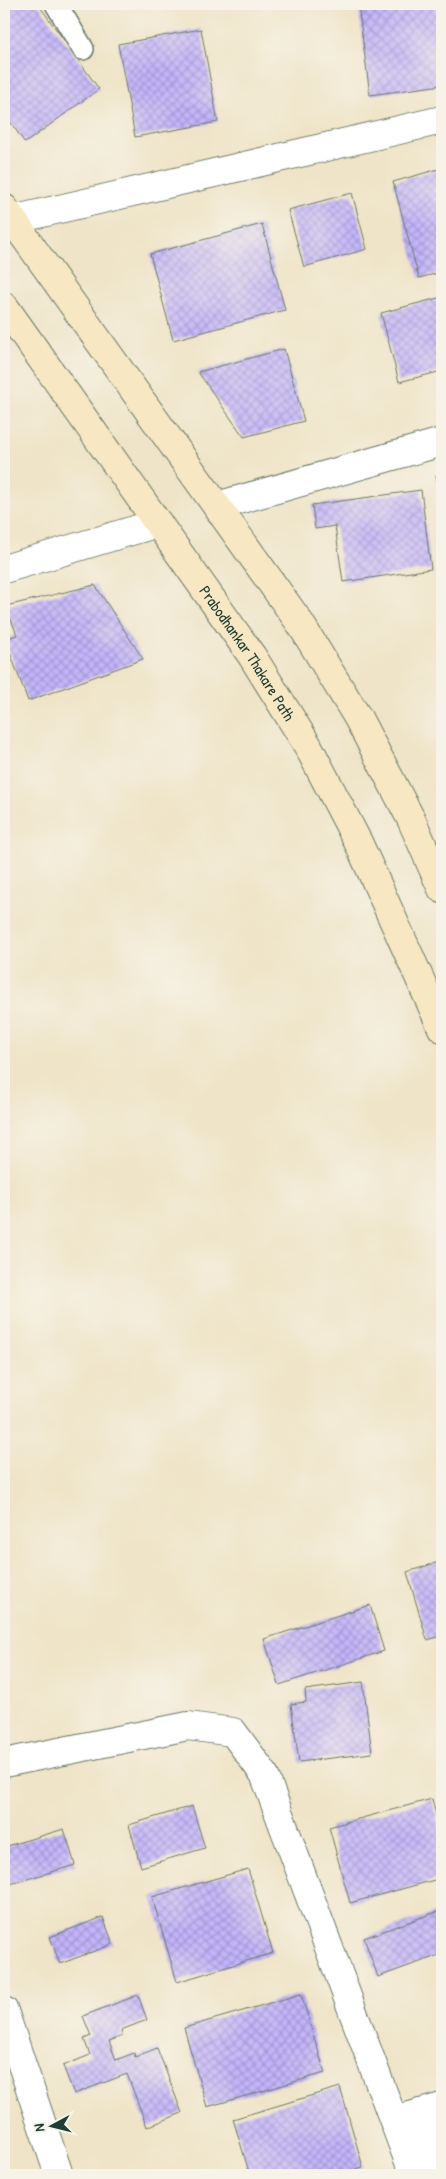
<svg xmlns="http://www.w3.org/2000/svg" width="446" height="2179" font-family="'Patrick Hand',sans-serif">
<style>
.building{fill:url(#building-cross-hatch)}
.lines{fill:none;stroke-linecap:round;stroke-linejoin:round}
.lane-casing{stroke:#687767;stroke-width:24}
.street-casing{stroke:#687767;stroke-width:30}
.secondary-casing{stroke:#687767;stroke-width:30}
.lane{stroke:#fff;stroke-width:21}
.street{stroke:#fff;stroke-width:28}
.secondary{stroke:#f7e8c3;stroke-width:28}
.labels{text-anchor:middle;stroke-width:4;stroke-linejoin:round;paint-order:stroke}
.street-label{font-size:16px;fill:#1f3d34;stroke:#f7f3e8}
</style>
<defs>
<pattern id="building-cross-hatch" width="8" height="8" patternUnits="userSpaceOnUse" patternTransform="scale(1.25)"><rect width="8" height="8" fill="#c4b5fb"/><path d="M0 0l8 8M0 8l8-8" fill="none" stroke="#9f94cc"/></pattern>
</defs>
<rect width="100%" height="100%" fill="#f7f3e8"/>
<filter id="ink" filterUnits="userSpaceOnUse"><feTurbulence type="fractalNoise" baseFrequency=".02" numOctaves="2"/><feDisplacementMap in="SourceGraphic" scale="10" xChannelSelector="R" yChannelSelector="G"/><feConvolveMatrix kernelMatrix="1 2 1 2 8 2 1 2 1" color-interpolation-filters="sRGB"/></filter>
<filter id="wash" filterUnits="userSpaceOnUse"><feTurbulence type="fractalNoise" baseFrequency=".0096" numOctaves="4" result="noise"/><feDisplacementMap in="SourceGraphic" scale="20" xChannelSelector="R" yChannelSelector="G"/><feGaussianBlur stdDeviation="1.12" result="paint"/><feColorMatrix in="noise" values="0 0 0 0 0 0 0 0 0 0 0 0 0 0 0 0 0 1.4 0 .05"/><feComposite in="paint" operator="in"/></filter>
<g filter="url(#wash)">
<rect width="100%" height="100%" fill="#efe4c7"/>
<g id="blocks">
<g class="building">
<polygon points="4,4 38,4 99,89 25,143 4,113"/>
<polygon points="358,4 436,4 442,49 442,85 370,95"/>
<polygon points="201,29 218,122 135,137 118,44"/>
<polygon points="442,168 442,272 419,278 393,182"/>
<polygon points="352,193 367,249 304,267 288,210"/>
<polygon points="262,224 285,310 173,340 150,254"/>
<polygon points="442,297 442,371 399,382 381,313"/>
<polygon points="284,349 304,421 244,437 198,372"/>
<polygon points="442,474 442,498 441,498 436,475"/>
<polygon points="421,490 431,569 343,582 335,526 315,529 312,505"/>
<polygon points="95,585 143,659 28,701 5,639 17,635 6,606"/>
<polygon points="442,1561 442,1636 427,1640 407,1572"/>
<polygon points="370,1605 384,1651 279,1685 264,1639"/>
<polygon points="363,1682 372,1753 299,1762 291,1704 306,1702 305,1690"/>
<polygon points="432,1799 442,1838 442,1878 350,1903 329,1827"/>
<polygon points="192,1806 205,1848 141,1867 129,1825"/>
<polygon points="64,1829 75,1865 10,1884 4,1864 4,1847"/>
<polygon points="248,1869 273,1953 177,1982 152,1897"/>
<polygon points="442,1910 442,1954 378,1977 364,1938"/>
<polygon points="103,1917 113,1944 60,1964 50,1937"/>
<polygon points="301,1994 325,2073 207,2107 184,2028"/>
<polygon points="138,1995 147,2020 121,2030 123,2036 109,2041 116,2060 134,2053 135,2057 157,2048 182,2113 147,2127 127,2074 74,2094 63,2066 90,2055 84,2039 91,2036 83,2016"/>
<polygon points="340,2087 363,2167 335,2175 250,2175 233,2119"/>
</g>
</g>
</g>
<g filter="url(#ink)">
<use href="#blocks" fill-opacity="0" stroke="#687767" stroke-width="1"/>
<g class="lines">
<defs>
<polyline id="lane" points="56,4 83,49"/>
<g id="street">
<polyline points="12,220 442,120"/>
<polyline points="217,506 442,442"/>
<polyline points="4,569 158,523"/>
<polyline points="4,1763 188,1726 233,1732 264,1774 414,2175"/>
<polyline points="4,2011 59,2175"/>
<polyline points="420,2113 442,2175"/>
<polyline points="403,2118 442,2107"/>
</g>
<g id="secondary">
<polyline points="4,208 300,623 358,718 411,819 442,889"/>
<path id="s1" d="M4 306 252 656 308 746 359 844 442 1028"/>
</g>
</defs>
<use href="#lane" class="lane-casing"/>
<use href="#street" class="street-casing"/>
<use href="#secondary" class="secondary-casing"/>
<use href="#lane" class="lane"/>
<use href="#street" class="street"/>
<use href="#secondary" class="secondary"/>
</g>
</g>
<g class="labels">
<g class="street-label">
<text dy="6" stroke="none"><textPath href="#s1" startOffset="424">Prabodhankar Thakare Path</textPath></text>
</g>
</g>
<rect width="446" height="2179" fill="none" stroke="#f7f3e8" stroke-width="20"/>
<g transform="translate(52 2126) rotate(263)" stroke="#f7f3e8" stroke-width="4" paint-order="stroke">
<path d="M0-4L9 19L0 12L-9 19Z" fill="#1f3d34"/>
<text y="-8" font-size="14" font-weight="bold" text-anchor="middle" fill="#1f3d34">N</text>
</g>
</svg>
